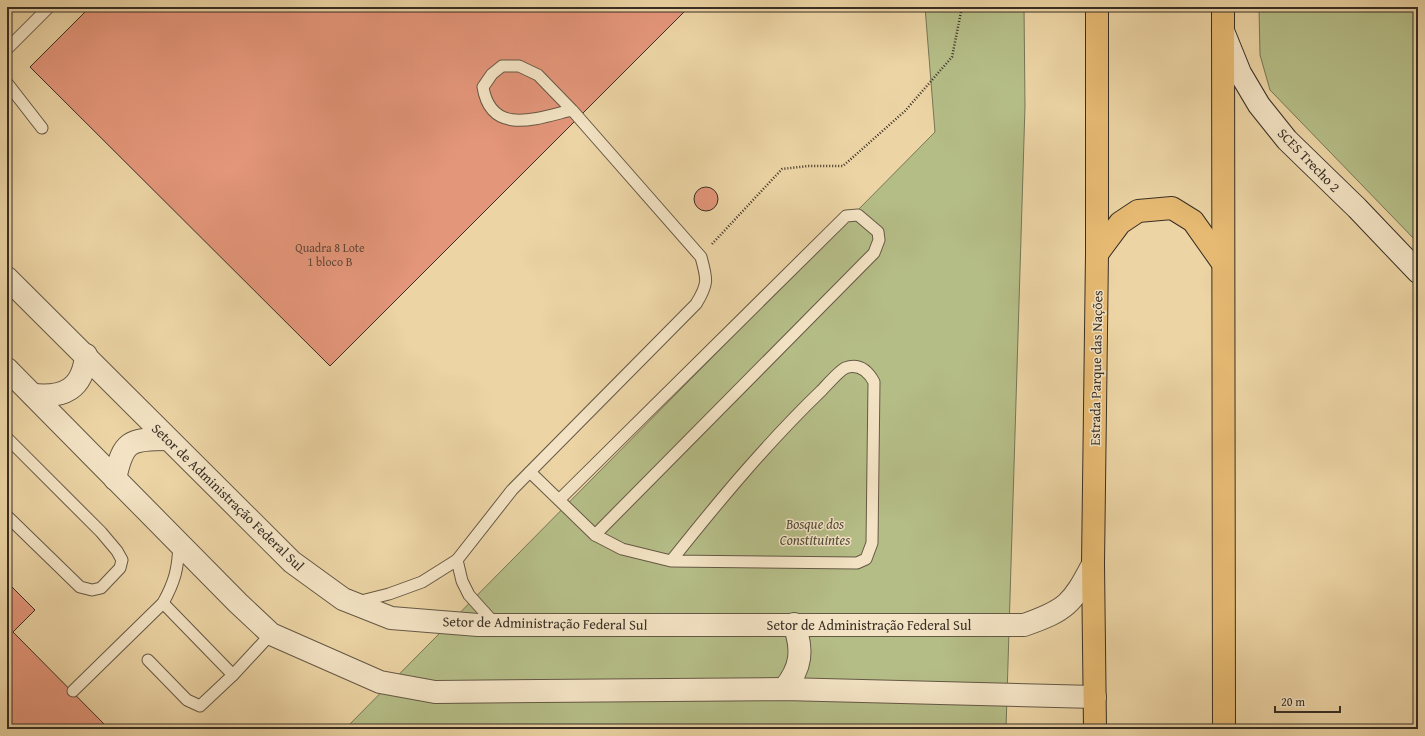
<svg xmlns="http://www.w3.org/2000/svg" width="1425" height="736" font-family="'Gentium Book Plus',serif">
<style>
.green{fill:#b5bd87;stroke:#767656}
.building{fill:#e4967a;stroke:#382e25}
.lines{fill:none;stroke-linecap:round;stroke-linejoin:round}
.service-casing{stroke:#655845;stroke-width:13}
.tertiary-casing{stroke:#655845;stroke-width:24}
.secondary-casing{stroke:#382e25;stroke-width:24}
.trunk-casing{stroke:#382e25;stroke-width:24}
.path{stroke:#382e25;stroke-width:2.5;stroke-dasharray:1 2;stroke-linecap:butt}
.service{stroke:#f3e3c4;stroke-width:11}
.tertiary{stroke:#f3e3c4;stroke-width:22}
.secondary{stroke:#f3e3c4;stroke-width:22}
.trunk{stroke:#e6ba72;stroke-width:22}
.labels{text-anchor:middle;stroke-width:3;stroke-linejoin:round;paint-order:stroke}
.number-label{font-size:12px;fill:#63483a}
.street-label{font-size:14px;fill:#382e25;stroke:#f3e3c4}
.park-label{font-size:14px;font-style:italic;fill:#514b39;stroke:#f3e3c4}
</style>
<rect width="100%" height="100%" fill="#ecd4a4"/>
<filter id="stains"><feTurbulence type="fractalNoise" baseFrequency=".005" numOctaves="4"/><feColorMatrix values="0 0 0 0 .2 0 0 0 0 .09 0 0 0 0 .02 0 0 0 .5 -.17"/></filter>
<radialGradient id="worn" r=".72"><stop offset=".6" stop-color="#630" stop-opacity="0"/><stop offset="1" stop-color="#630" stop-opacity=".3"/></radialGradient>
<g class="green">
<polygon points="925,7 1024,7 1025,106 1006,729 345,729 935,132"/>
<polygon points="1259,7 1418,7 1418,243 1270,90 1260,55"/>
</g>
<g class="building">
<polygon points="90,7 689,7 330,366 30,67"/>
<circle cx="706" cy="199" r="12"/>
<polygon points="7,582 35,610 13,632 109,729 7,729"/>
</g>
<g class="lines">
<defs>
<g id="service">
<polyline points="7,49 49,7"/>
<polyline points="7,83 42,128"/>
<polyline points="7,438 101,532 117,551 122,560 120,568 101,588 92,590 80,587 7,516"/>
<path d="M530 472 595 535 622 549 671 561 857 563 866 559 872 543 874 382C868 371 859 363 845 368 839 371 826 386 821 391 767 443 718 502 671 561"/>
<polyline points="559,500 846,216 858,215 878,232 879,240 874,253 595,535"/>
<path d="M457 560 512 490 696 304C709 283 707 279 701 257L572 110 538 75 519 66H502L492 74 483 87C491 137 538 118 572 110"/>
<polyline points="357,602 389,594 422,582 457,560 462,581 469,595 496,625"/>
<polyline points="163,603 233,675"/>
<polyline points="148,660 187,700 200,706 233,675 271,634"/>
<path d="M73 691 163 603C175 581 178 569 179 544"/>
</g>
<g id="tertiary">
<path d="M7 278 292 562 343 599 391 618 478 625H1024C1067 610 1072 604 1093 564"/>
<polyline points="7,369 238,603 271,634 380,682 435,692 784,689 1095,697"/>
<path d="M33 395C64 398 83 389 86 355"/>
<path d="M115 479C123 441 129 439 167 439"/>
<path d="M784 689C802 667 803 650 794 624"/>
</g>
<polyline id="secondary" points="1223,31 1240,73 1259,105 1287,140 1357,208 1418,272"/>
<g id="trunk">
<polyline points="1223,7 1224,729"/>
<polyline points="1097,254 1120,223 1138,211 1172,208 1193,221 1222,262"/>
<polyline points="1095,729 1093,564 1097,254 1097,7"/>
</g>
</defs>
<use href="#service" class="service-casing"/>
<use href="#tertiary" class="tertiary-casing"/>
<use href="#secondary" class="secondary-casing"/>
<use href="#trunk" class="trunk-casing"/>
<polyline class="path" points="712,244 782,169 808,166 843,166 905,111 952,57 962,7"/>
<use href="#service" class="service"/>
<use href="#tertiary" class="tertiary"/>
<use href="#secondary" class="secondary"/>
<use href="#trunk" class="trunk"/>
</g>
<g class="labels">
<g class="number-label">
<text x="330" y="252">Quadra 8 Lote<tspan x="330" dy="14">1 bloco B</tspan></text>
</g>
<g class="street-label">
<text transform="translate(1309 160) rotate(46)" y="5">SCES Trecho 2</text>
<text transform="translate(1096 368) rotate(-89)" y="5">Estrada Parque das Nações</text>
<text transform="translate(228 497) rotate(44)" y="5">Setor de Administração Federal Sul</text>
<text transform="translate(545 623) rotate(1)" y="5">Setor de Administração Federal Sul</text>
<text x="869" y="630">Setor de Administração Federal Sul</text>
</g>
<g class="park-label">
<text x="815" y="529">Bosque dos<tspan x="815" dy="16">Constituintes</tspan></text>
</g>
</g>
<rect width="1425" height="736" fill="none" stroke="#ecd4a4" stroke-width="24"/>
<rect x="8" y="8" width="1409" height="720" fill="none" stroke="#382e25" stroke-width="2"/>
<rect x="12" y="12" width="1401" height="712" fill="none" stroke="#382e25"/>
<path d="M1275 706v6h65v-6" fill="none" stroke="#382e25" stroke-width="2"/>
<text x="1281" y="706" font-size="12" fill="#382e25" stroke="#f3e3c4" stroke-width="3" paint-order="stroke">20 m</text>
<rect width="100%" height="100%" filter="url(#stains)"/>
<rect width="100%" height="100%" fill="url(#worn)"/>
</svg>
